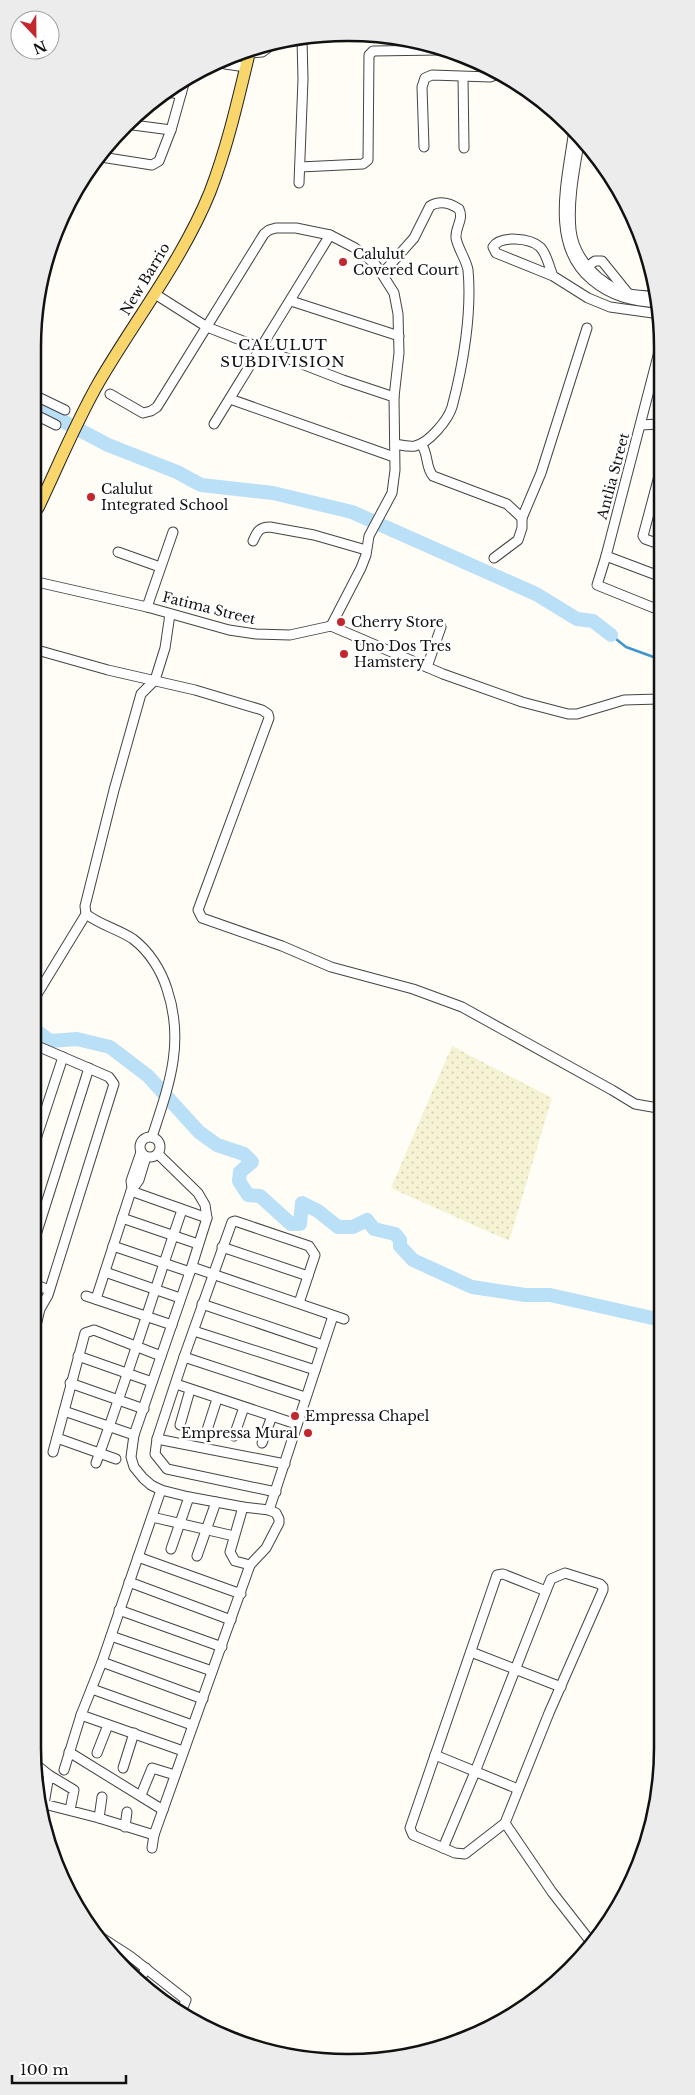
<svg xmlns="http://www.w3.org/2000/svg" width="695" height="2095" font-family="'Libre Baskerville',serif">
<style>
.farmland{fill:url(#farmland-dots)}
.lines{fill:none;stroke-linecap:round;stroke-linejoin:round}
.stream{stroke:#3f96cf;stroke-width:2.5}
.river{stroke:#b9e0f7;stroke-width:14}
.minor-casing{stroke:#444;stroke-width:11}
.major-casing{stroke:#222;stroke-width:13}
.minor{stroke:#fff;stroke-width:9}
.major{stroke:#f9d66b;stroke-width:11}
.poi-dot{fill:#c4262e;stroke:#fff;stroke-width:2}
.labels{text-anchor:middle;stroke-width:5;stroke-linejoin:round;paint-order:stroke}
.poi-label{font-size:14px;fill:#111;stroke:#fff;text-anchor:start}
.street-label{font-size:14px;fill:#111;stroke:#fff}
.neighbourhood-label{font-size:15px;letter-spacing:1px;fill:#111;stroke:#fff}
.rim{fill:none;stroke:#111;stroke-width:2.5}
</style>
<defs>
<pattern id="farmland-dots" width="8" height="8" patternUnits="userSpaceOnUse" patternTransform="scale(1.25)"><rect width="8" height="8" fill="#f6f3d4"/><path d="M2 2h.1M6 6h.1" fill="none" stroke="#d2cfb5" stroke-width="1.8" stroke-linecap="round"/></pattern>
</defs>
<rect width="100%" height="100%" fill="#fffdf5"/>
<polygon class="farmland" points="452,1046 552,1098 509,1241 391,1188"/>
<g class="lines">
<polyline class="stream" points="611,635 626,647 659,659"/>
<g class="river">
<polyline points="38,408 108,445 177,472 201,485 273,493 352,512 536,594 577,619 593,621 611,635"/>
<polyline points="35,1030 50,1041 77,1039 110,1047 148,1076 199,1132 217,1145 244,1154 252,1162 240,1172 239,1181 248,1195 260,1196 291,1224 300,1224 302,1203 318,1211 338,1227 353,1227 367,1220 374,1229 395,1234 400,1240 400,1246 413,1260 472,1287 525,1295 550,1295 657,1319"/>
</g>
<defs>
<g id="minor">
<polyline points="251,53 262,52 273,44"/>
<polyline points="225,64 246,67"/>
<polyline points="463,77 464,148"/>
<polyline points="166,92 181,94"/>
<polyline points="133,125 171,130"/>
<path d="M574 129C568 178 548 244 592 280 612 297 633 301 659 303"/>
<path d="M580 138C575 167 568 200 571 230 574 259 599 284 626 293 636 296 647 296 657 296"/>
<polyline points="424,147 422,87 425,78 432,75 490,77 496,75 498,72"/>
<polyline points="101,157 152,165 159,161 171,130 185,80"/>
<polyline points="300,167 363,164 368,160 369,55 373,51 439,50"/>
<polyline points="299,183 303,79 302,39"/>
<polyline points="583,270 595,261 602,261 627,292"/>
<path d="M382 274 414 238 430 206C440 200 450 203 459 209 464 220 455 227 456 238 458 249 466 259 468 270 472 313 463 366 452 407 448 420 429 443 415 446 408 447 401 445 395 444"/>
<path d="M553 276C549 267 547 254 540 247 530 238 500 235 493 247L496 253 553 276 588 298 610 307 660 314"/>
<polyline points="155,294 207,327 343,380 394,397"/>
<polyline points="291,301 399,336"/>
<polyline points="110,394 143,413 151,411 157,407 264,234 269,230 276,228 296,228 330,235 355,248 375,264 382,274 394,293 398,314 399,353 394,397 395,470 392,493 369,536 366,555 361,568 331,626"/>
<polyline points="38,397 65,410"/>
<polyline points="230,399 394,457"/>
<polyline points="38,416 56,425"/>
<polyline points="214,424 330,235"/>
<polyline points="641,425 659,424"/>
<path d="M421 444C429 454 425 467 433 476L507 504 522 518"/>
<path d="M253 541C257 532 259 527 270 527L314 535 366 550"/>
<polyline points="659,544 645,539 643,536 659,476"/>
<polyline points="118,552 160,567"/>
<polyline points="606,556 597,585 659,610"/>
<polyline points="494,558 518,540 522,528 522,518 541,473 587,328"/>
<polyline points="659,576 606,556 660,348"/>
<polyline points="37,582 147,607 229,630 256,634 290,635 331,626 443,674 522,702 568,714 577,714 624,700 659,699"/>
<polyline points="147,607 173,532"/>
<polyline points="37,650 108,670 195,690 262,710 268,714 269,718 198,910 202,918 282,946 331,967 413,989 462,1007 612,1090 635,1104 658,1108"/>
<polyline points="427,667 441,627"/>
<polyline points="36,996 86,914"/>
<circle cx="150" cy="1147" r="10"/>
<path d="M152 1137C169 1085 185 1043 167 989 161 970 149 951 133 939 118 929 100 925 86 914L85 906 114 790 141 694 155 680 165 648 170 614"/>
<polyline points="35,1142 63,1057"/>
<polyline points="132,1188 131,1181 141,1152"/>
<polyline points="131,1191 207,1218"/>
<polyline points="122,1218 198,1244"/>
<polyline points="35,1238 89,1068"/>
<polyline points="113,1246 190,1272"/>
<polyline points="222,1247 308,1276"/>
<polyline points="192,1267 344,1319"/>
<polyline points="105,1272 180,1298"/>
<polyline points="34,1284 49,1290"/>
<polyline points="86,1296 172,1325"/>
<polyline points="96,1299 131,1191 139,1180 146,1157"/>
<polyline points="202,1304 323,1345"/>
<polyline points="194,1331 315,1370"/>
<polyline points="34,1334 40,1309 48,1295 114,1084 109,1077 35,1045"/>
<polyline points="78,1356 152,1382"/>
<polyline points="184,1357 305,1397"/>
<polyline points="70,1383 144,1409"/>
<polyline points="176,1384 296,1424"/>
<polyline points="64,1411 134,1435"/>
<polyline points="180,1425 190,1390"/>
<polyline points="207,1430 217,1399"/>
<polyline points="234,1436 244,1407"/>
<polyline points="57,1438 116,1459"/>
<polyline points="157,1439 285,1464"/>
<polyline points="262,1443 272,1416"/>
<polyline points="53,1452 85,1333 94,1330 161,1356"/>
<path d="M96 1463C127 1379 153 1294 182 1210"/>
<polyline points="276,1492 167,1469 155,1454 157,1439 184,1357 232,1222 235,1221 309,1246 315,1255 299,1303"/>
<polyline points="243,1507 230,1552 235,1561 250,1565"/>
<polyline points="269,1510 333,1316"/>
<polyline points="152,1517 234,1536"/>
<polyline points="171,1549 189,1497"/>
<polyline points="197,1556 216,1502"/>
<polyline points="138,1557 241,1594"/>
<polygon points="565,1573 600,1584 603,1587 603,1590 549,1713 505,1823 465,1854 455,1853 413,1835 410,1828 497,1575 503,1574 546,1591 551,1579"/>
<polyline points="129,1582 231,1620"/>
<polyline points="119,1610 222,1647"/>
<polyline points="111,1636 212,1671"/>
<polyline points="471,1652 561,1687"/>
<polyline points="102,1662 203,1699"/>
<polyline points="92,1689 192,1725"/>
<polyline points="81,1715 183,1751"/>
<polyline points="69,1752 163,1810"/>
<polyline points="97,1753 108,1725"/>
<polyline points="435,1755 518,1789"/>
<polyline points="39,1767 49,1775"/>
<polyline points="123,1768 134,1733"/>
<polyline points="64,1770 81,1715 102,1662 161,1490"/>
<polyline points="141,1795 152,1768 175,1775"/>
<polyline points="70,1810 74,1790 49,1775 44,1804 99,1818 154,1835 250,1565 266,1548 279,1523 279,1519 276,1513 269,1510 243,1507 189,1497 161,1490 151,1485 143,1478 134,1467 131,1457 134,1435 190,1272 207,1218 205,1205 198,1193 158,1154"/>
<polyline points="99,1818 102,1797"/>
<polyline points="505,1823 552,1892 591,1942"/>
<polyline points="125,1827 127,1812"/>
<polyline points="152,1848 154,1835"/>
<polyline points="443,1848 475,1772 546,1591"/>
<polyline points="99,1936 130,1956 186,2000 182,2010"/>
<polyline points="141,1978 146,1968"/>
</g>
<path id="major" d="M38 508C58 466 76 422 99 382 135 320 183 259 210 192 227 148 238 100 249 54"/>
</defs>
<use href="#minor" class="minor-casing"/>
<use href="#major" class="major-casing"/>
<use href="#minor" class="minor"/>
<use href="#major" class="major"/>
</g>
<g class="poi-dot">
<circle cx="343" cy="262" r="5"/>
<circle cx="91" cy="497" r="5"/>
<circle cx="341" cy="622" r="5"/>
<circle cx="344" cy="654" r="5"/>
<circle cx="295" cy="1416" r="5"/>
<circle cx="308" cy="1433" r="5"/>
</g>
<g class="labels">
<g class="poi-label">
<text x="353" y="259">Calulut<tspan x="353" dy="16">Covered Court</tspan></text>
<text x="101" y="494">Calulut<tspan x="101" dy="16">Integrated School</tspan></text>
<text x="351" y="627">Cherry Store</text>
<text x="354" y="651">Uno Dos Tres<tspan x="354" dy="16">Hamstery</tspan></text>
<text x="305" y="1421">Empressa Chapel</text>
<text x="298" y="1438" text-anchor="end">Empressa Mural</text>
</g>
<g class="street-label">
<text transform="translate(145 279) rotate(-59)" y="5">New Barrio</text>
<text transform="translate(613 476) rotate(-75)" y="5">Antlia Street</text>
<text transform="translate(209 608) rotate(14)" y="5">Fatima Street</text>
</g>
<g class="neighbourhood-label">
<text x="283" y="350">CALULUT<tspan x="283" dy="17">SUBDIVISION</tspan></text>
</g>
</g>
<path d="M0 0H695V2095H0ZM347 41H348A306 306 0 0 1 654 347V1748A306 306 0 0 1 348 2054H347A306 306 0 0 1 41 1748V347A306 306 0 0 1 347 41Z" fill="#ececec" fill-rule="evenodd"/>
<path class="rim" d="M347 41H348A306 306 0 0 1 654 347V1748A306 306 0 0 1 348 2054H347A306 306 0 0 1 41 1748V347A306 306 0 0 1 347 41Z"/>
<g transform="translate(35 35) rotate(158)"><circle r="24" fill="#ffffff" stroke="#a0a0a0"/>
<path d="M0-4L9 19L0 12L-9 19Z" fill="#c4262e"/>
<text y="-8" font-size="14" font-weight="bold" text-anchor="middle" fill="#111111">N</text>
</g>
<path d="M12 2075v8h114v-8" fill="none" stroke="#111111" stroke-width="2.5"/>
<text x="20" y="2075" font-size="15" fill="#111111" stroke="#ffffff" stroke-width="4" paint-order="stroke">100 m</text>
</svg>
